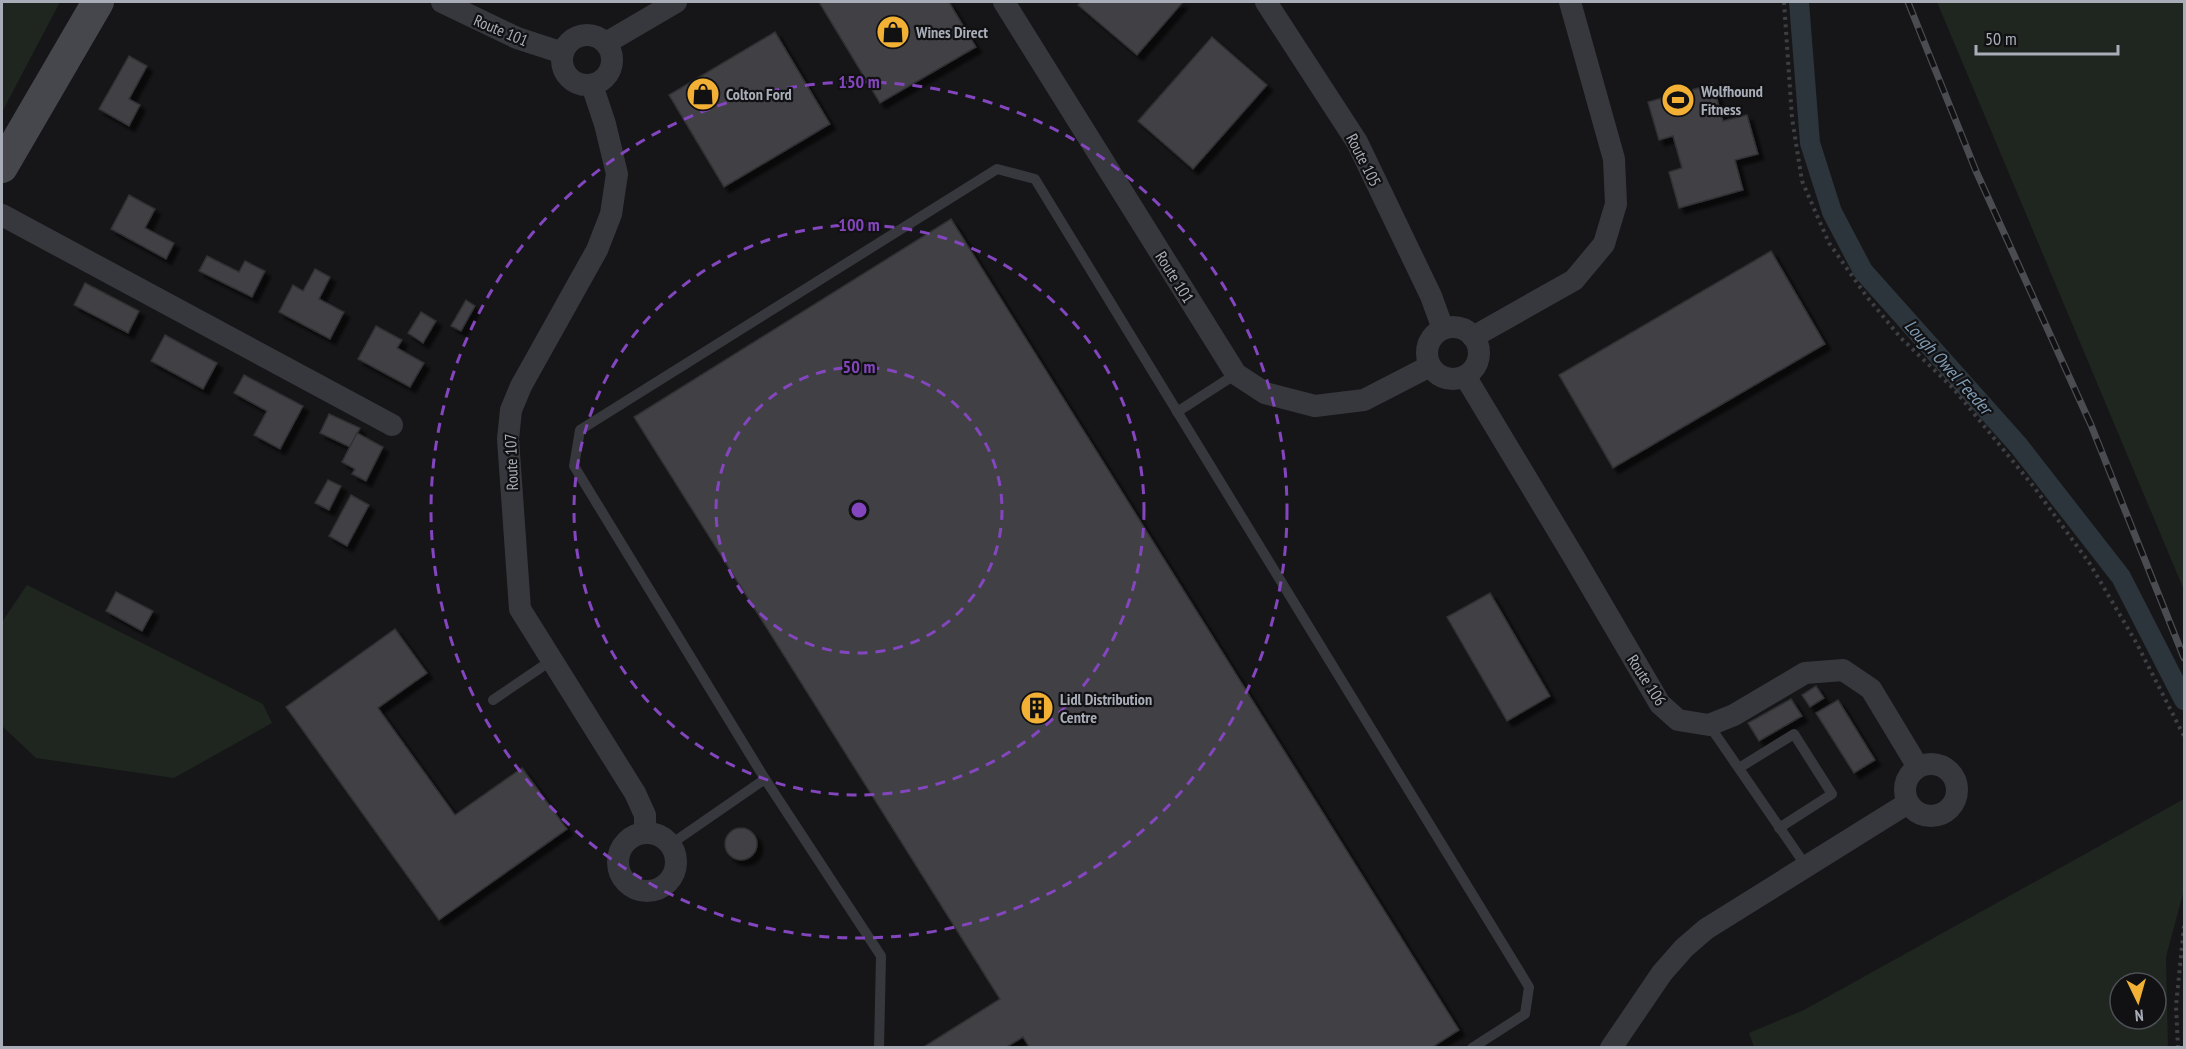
<svg xmlns="http://www.w3.org/2000/svg" width="2186" height="1049" font-family="'PT Sans Narrow',sans-serif">
<style>
.green{fill:#1e261f;fill-rule:evenodd}
.lines{fill:none;stroke-linecap:round;stroke-linejoin:round}
.canal{stroke:#2c353c;stroke-width:20}
.building{fill:#404145;stroke:#303034;stroke-width:1.5;filter:url(#shadow)}
.path{stroke:#3d3f44;stroke-width:4;stroke-dasharray:3 4.5;stroke-linecap:butt}
.lane{stroke:#37383d;stroke-width:10}
.street{stroke:#37383d;stroke-width:22}
.secondary{stroke:#45474d;stroke-width:32}
.rail-casing{stroke:#4a4c52;stroke-width:7}
.rail{stroke:#111113;stroke-width:4.5;stroke-dasharray:14;stroke-linecap:butt}
.ring{fill:none;stroke:#8446be;stroke-width:3;stroke-dasharray:10 8}
.labels{text-anchor:middle;stroke-width:4.5;stroke-linejoin:round;paint-order:stroke}
.street-label{font-size:16px;fill:#a8adb8;stroke:#111113}
.poi-label{font-size:16px;font-weight:bold;fill:#a8adb8;stroke:#111113;text-anchor:start}
.water-label{font-size:18px;font-style:italic;fill:#7f9bb3;stroke:#111113}
.centre{fill:#8446be;stroke:#111113;stroke-width:3}
.ring-label{font-size:18px;text-anchor:middle;font-weight:bold;fill:#8446be;stroke:#111113;stroke-width:4.5;stroke-linejoin:round;paint-order:stroke}
</style>
<defs>
<filter id="shadow"><feDropShadow dx="5.5" dy="5.5" stdDeviation="1.5" flood-color="#0009"/></filter>
</defs>
<rect width="100%" height="100%" fill="#161618"/>
<g class="green">
<polygon points="2,2 60,2 2,112"/>
<polygon points="1937,2 2184,2 2184,590"/>
<polygon points="27,585 263,704 272,723 174,778 36,758 2,726 2,622"/>
<path d="M2184 799V890L2166 957 2168 1047H1754L1749 1033 1804 1010ZM2120 983H2156V1019H2120Z"/>
</g>
<g class="lines">
<polyline class="canal" points="1799,2 1810,143 1832,212 1863,271 2019,446 2121,577 2184,700"/>
</g>
<g class="building">
<polygon points="819,2 949,2 976,47 880,103"/>
<polygon points="1081,2 1183,2 1137,55 1078,5"/>
<polygon points="775,32 830,124 724,187 669,95"/>
<polygon points="1212,37 1267,85 1193,169 1138,121"/>
<polygon points="129,56 147,66 129,99 140,105 129,126 99,109"/>
<polygon points="1713,84 1723,121 1747,115 1758,154 1735,160 1743,190 1679,208 1669,172 1682,168 1673,136 1659,140 1648,102"/>
<polygon points="129,195 155,209 145,228 174,243 166,259 111,229"/>
<polygon points="951,219 1459,1030 1431,1048 1030,1048 1023,1037 1005,1048 922,1048 1000,999 634,417"/>
<polygon points="1771,251 1825,344 1613,468 1559,375"/>
<polygon points="207,256 239,272 245,261 265,271 252,297 199,271"/>
<polygon points="315,269 330,277 319,299 344,312 330,339 279,312 293,285 303,291"/>
<polygon points="85,283 139,311 128,333 74,305"/>
<polygon points="466,300 475,306 461,331 451,326"/>
<polygon points="421,312 436,321 423,343 408,333"/>
<polygon points="376,326 402,340 397,348 424,363 410,387 358,359"/>
<polygon points="165,335 217,363 203,389 151,361"/>
<polygon points="244,375 303,406 280,449 254,435 267,411 234,393"/>
<polygon points="329,414 360,428 350,447 320,433"/>
<polygon points="357,433 383,447 366,481 352,474 355,469 342,462"/>
<polygon points="328,480 341,486 329,510 315,503"/>
<polygon points="351,495 369,505 347,546 329,536"/>
<polygon points="116,592 153,611 142,631 106,611"/>
<polygon points="1490,593 1550,696 1507,721 1447,617"/>
<polygon points="395,629 427,673 378,708 455,815 522,768 567,829 439,920 286,707"/>
<polygon points="1816,686 1824,698 1810,707 1802,695"/>
<polygon points="1791,699 1802,716 1759,741 1748,723"/>
<polygon points="1838,700 1875,760 1854,773 1816,713"/>
<circle cx="741" cy="844" r="16"/>
</g>
<g class="lines">
<g class="path">
<polyline points="1784,2 1792,118 1802,181 1829,243 1867,297 1901,338 1953,388 2034,487 2090,564 2137,644 2184,736"/>
<polyline points="2178,1048 2176,1006 2184,926"/>
</g>
<g class="lane">
<polyline points="1177,412 1236,374"/>
<polyline points="493,700 552,660"/>
<polyline points="1709,725 1806,866"/>
<polyline points="1739,768 1794,734 1832,794 1779,828"/>
<polyline points="671,844 765,779"/>
<polyline points="879,1048 881,956 765,779 574,466 580,430 997,169 1035,179 1529,987 1525,1014 1472,1048"/>
</g>
<g class="street">
<polyline points="442,2 517,38 563,53"/>
<polyline points="1004,2 1236,374 1265,393 1315,406 1364,400 1430,366"/>
<polyline points="1266,2 1357,142 1431,296 1443,329"/>
<circle cx="587" cy="60" r="25"/>
<polyline points="606,43 676,2"/>
<polyline points="592,85 605,124 617,174 611,214 597,250 521,386 511,410 508,439 520,609 635,793 645,815 645,832"/>
<polyline points="2,215 392,425"/>
<circle cx="1453" cy="353" r="26"/>
<polyline points="1473,337 1574,280 1604,244 1616,204 1614,159 1570,2"/>
<polyline points="1465,376 1575,559 1660,704 1678,720 1709,725 1734,715 1805,673 1843,670 1871,689 1918,767"/>
<circle cx="1931" cy="790" r="26"/>
<circle cx="647" cy="862" r="29"/>
<polyline points="1611,1048 1662,973 1684,948 1706,929 1908,803"/>
</g>
<polyline class="secondary" points="2,167 98,2"/>
<defs>
<polyline id="rail" points="1908,2 1976,171 2091,425 2184,658"/>
</defs>
<use href="#rail" class="rail-casing"/>
<use href="#rail" class="rail"/>
</g>
<g class="ring">
<circle cx="859" cy="510" r="143"/>
<circle cx="859" cy="510" r="285"/>
<circle cx="859" cy="510" r="428"/>
</g>
<defs>
<symbol id="shop-disc" viewBox="-11 -11 22 22"><circle r="9.5" fill="#f2b134" stroke="#111113"/><path d="M-5-2.5h2.3a2.7 3.5 0 0 1 5.4 0H5L5.5 6h-11ZM-1.5-2.5h3a1.5 2.3 0 0 0-3 0Z" fill="#111"/></symbol>
<symbol id="stadium-disc" viewBox="-11 -11 22 22"><circle r="9.5" fill="#f2b134" stroke="#111113"/><path d="M0-5a6.5 5 0 1 0 0 10a6.5 5 0 1 0 0-10ZM-3.5-1.8h7v3.6h-7Z" fill="#111"/></symbol>
<symbol id="building-disc" viewBox="-11 -11 22 22"><circle r="9.5" fill="#f2b134" stroke="#111113"/><path d="M-4-6H4V6H1V3H-1V6H-4ZM-2.5-4.3h1.7v1.8h-1.7ZM.8-4.3h1.7v1.8H.8ZM-2.5-1h1.7V.8h-1.7ZM.8-1h1.7V.8H.8Z" fill="#111"/></symbol>
</defs>
<g fill-rule="evenodd">
<use href="#shop-disc" x="874" y="13" width="38" height="38"/>
<use href="#shop-disc" x="684" y="75" width="38" height="38"/>
<use href="#stadium-disc" x="1659" y="81" width="38" height="38"/>
<use href="#building-disc" x="1018" y="689" width="38" height="38"/>
</g>
<g class="labels">
<g class="street-label">
<text transform="translate(501 30) rotate(23)" y="6">Route 101</text>
<text transform="translate(1364 160) rotate(63)" y="6">Route 105</text>
<text transform="translate(1175 277) rotate(58)" y="6">Route 101</text>
<text transform="translate(511 462) rotate(-92)" y="6">Route 107</text>
<text transform="translate(1647 680) rotate(57)" y="6">Route 106</text>
</g>
<g class="poi-label">
<text x="916" y="38">Wines Direct</text>
<text x="1701" y="97">Wolfhound<tspan x="1701" dy="18">Fitness</tspan></text>
<text x="726" y="100">Colton Ford</text>
<text x="1060" y="705">Lidl Distribution<tspan x="1060" dy="18">Centre</tspan></text>
</g>
<g class="water-label">
<text transform="translate(1948 367) rotate(48)" y="6">Lough Owel Feeder</text>
</g>
</g>
<circle cx="859" cy="510" r="9" class="centre"/>
<g class="ring-label">
<text x="859" y="88">150 m</text>
<text x="859" y="231">100 m</text>
<text x="859" y="373">50 m</text>
</g>
<rect width="2186" height="1049" fill="none" stroke="#a8adb8" stroke-width="6"/>
<g transform="translate(2138 1001) rotate(175)"><circle r="28" fill="#111113" stroke="#4d4f55" stroke-width="1.5"/>
<path d="M0-4.5L10 22L0 15L-10 22Z" fill="#f2b134"/>
<text y="-9" font-size="16" font-weight="bold" text-anchor="middle" fill="#a8adb8">N</text>
</g>
<path d="M1976 45v9h142v-9" fill="none" stroke="#a8adb8" stroke-width="3"/>
<text x="1985" y="45" font-size="18" fill="#a8adb8" stroke="#111113" stroke-width="4.5" paint-order="stroke">50 m</text>
</svg>
